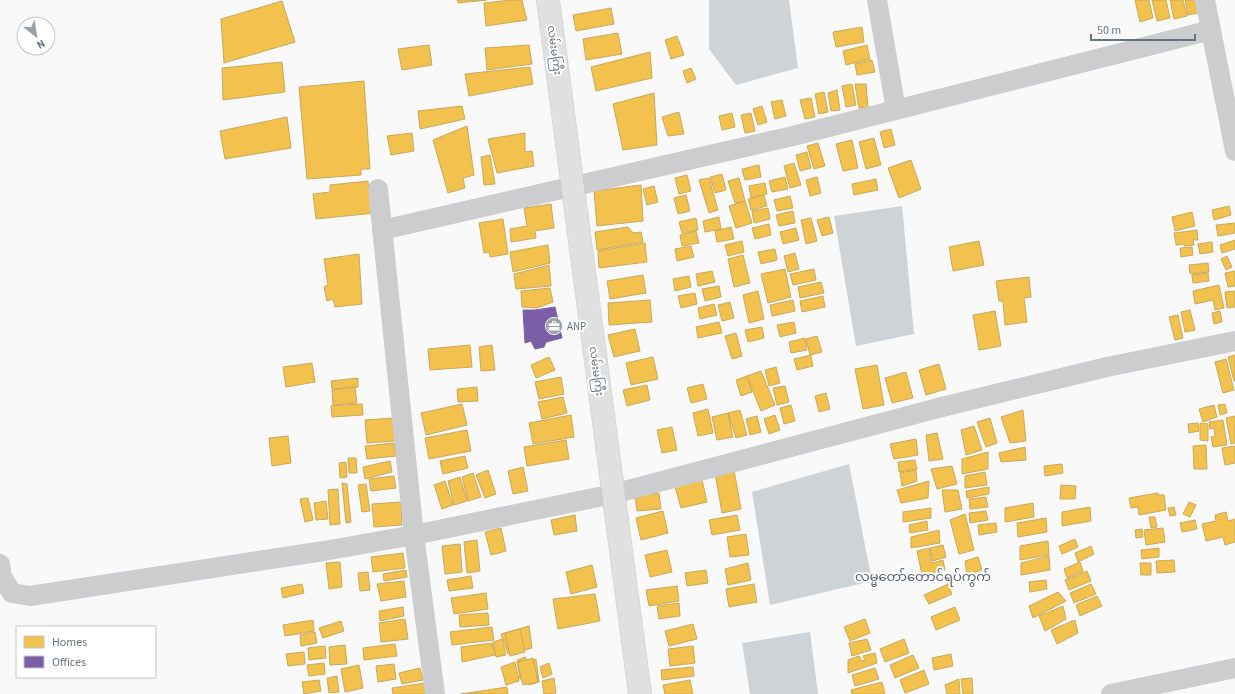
<svg xmlns="http://www.w3.org/2000/svg" width="1235" height="694" font-family="'Source Sans 3','Noto Sans Myanmar',sans-serif">
<style>
.water{fill:#cdd3d7}
.homes{fill:#f2c14e;stroke:#c8aa5d}
.offices{fill:#7b5ea7;stroke:#75659b}
.lines{fill:none;stroke-linecap:round;stroke-linejoin:round}
.major-casing{stroke:#d5d6d7;stroke-width:24}
.minor{stroke:#cccdce;stroke-width:20}
.major{stroke:#e0e0e1;stroke-width:22}
.labels{text-anchor:middle;stroke-width:4;stroke-linejoin:round;paint-order:stroke}
.street-label{font-size:11px;fill:#677480;stroke:#fff}
.poi-label{font-size:11px;fill:#677480;stroke:#fff;text-anchor:start}
.quarter-label{font-size:13px;fill:#59626c;stroke:#fff}
</style>
<rect width="100%" height="100%" fill="#f9f9f9"/>
<g class="water">
<polygon points="709,0 789,0 798,68 736,85 709,49"/>
<polygon points="902,206 914,334 856,346 834,216"/>
<polygon points="849,464 872,581 770,605 752,492"/>
<polygon points="810,632 818,694 750,694 742,643"/>
</g>
<g class="homes">
<polygon points="457,0 487,0 458,3"/>
<polygon points="511,0 522,0 527,20 486,26 484,3"/>
<polygon points="1135,0 1149,0 1153,18 1140,22"/>
<polygon points="1152,0 1166,0 1170,18 1157,21"/>
<polygon points="1170,0 1183,0 1187,16 1174,19"/>
<polygon points="1185,0 1199,0 1202,12 1188,15"/>
<polygon points="282,1 295,42 224,63 221,19"/>
<polygon points="611,8 614,24 576,31 573,15"/>
<polygon points="862,27 864,42 836,47 833,32"/>
<polygon points="618,33 622,54 586,60 583,39"/>
<polygon points="677,36 684,55 671,59 665,40"/>
<polygon points="429,45 432,65 402,70 398,49"/>
<polygon points="529,45 532,64 487,70 485,48"/>
<polygon points="867,45 870,59 846,65 843,51"/>
<polygon points="650,52 652,78 596,91 591,67"/>
<polygon points="872,60 875,72 857,75 855,64"/>
<polygon points="282,62 285,92 223,100 222,68"/>
<polygon points="530,67 533,84 469,96 465,74"/>
<polygon points="691,68 696,79 687,83 683,71"/>
<polygon points="364,81 370,169 361,169 361,175 307,179 299,87"/>
<polygon points="852,84 856,105 846,107 842,86"/>
<polygon points="855,84 866,84 868,108 859,108"/>
<polygon points="837,90 840,110 831,111 828,93"/>
<polygon points="824,92 828,112 819,114 815,94"/>
<polygon points="654,93 657,145 623,150 613,104"/>
<polygon points="811,98 815,117 805,119 800,100"/>
<polygon points="782,100 786,116 775,119 771,102"/>
<polygon points="462,106 465,119 420,129 418,111"/>
<polygon points="762,106 767,122 758,125 753,109"/>
<polygon points="679,112 684,134 668,136 662,117"/>
<polygon points="732,113 735,127 722,130 719,116"/>
<polygon points="751,113 755,131 745,133 741,115"/>
<polygon points="287,117 291,148 225,159 220,131"/>
<polygon points="467,126 474,175 463,178 465,188 448,193 433,140"/>
<polygon points="891,129 895,145 884,148 880,132"/>
<polygon points="412,133 414,151 391,155 387,136"/>
<polygon points="525,133 525,152 532,151 534,166 497,173 488,139"/>
<polygon points="874,138 881,165 866,169 859,142"/>
<polygon points="852,140 858,168 843,171 836,144"/>
<polygon points="818,143 825,166 814,169 807,146"/>
<polygon points="807,152 811,168 800,171 796,155"/>
<polygon points="490,155 495,184 484,185 481,157"/>
<polygon points="911,160 921,189 899,198 888,168"/>
<polygon points="794,163 801,185 790,188 784,166"/>
<polygon points="759,165 761,177 745,180 742,169"/>
<polygon points="722,174 726,190 715,193 710,177"/>
<polygon points="687,175 691,191 679,194 675,178"/>
<polygon points="785,177 788,189 772,192 769,181"/>
<polygon points="817,177 821,193 810,196 806,180"/>
<polygon points="709,178 718,210 709,213 699,180"/>
<polygon points="739,178 745,201 735,203 728,181"/>
<polygon points="876,179 878,190 854,195 852,184"/>
<polygon points="368,181 369,192 375,213 316,219 313,194 330,192 330,185"/>
<polygon points="765,183 767,194 751,198 749,186"/>
<polygon points="641,185 643,221 597,226 594,191"/>
<polygon points="654,186 658,202 647,205 643,189"/>
<polygon points="686,195 690,211 678,214 674,198"/>
<polygon points="764,195 767,206 751,210 748,199"/>
<polygon points="790,196 793,208 777,211 774,200"/>
<polygon points="745,201 752,223 736,228 729,206"/>
<polygon points="551,204 554,228 535,231 536,238 511,242 510,229 527,226 524,208"/>
<polygon points="1229,206 1231,215 1214,220 1212,210"/>
<polygon points="768,208 770,219 754,223 752,211"/>
<polygon points="793,211 795,223 779,226 776,215"/>
<polygon points="1192,212 1195,226 1175,231 1172,217"/>
<polygon points="719,217 721,229 705,232 703,221"/>
<polygon points="829,217 833,233 822,236 817,220"/>
<polygon points="696,218 698,230 682,233 679,222"/>
<polygon points="811,218 817,241 806,244 801,220"/>
<polygon points="503,219 508,254 490,257 489,252 484,253 479,223"/>
<polygon points="1235,223 1235,233 1218,236 1216,225"/>
<polygon points="769,224 771,235 755,239 752,228"/>
<polygon points="628,227 633,233 641,232 643,242 597,250 595,232"/>
<polygon points="731,227 734,239 717,242 715,231"/>
<polygon points="796,228 799,240 783,244 780,232"/>
<polygon points="1197,230 1198,240 1193,240 1194,245 1184,246 1184,244 1176,245 1174,233"/>
<polygon points="696,231 699,243 682,246 680,235"/>
<polygon points="1235,240 1235,249 1222,253 1220,245"/>
<polygon points="742,241 744,252 728,256 725,245"/>
<polygon points="979,241 984,265 953,271 949,247"/>
<polygon points="1212,242 1213,252 1200,254 1198,244"/>
<polygon points="645,243 647,262 599,268 598,251"/>
<polygon points="548,245 550,263 513,272 510,252"/>
<polygon points="691,246 694,257 677,261 675,249"/>
<polygon points="1192,247 1193,255 1181,257 1180,248"/>
<polygon points="775,249 777,260 761,264 758,252"/>
<polygon points="795,253 799,269 788,272 784,256"/>
<polygon points="359,254 362,304 335,307 333,299 327,301 324,287 328,285 324,259"/>
<polygon points="743,255 750,283 734,287 728,259"/>
<polygon points="1227,256 1232,267 1226,270 1221,259"/>
<polygon points="1208,263 1209,272 1190,274 1189,265"/>
<polygon points="549,265 551,286 516,289 514,274"/>
<polygon points="785,269 791,297 768,303 761,274"/>
<polygon points="814,269 816,280 793,285 790,274"/>
<polygon points="712,271 715,282 698,286 696,274"/>
<polygon points="1235,271 1235,286 1228,287 1225,273"/>
<polygon points="1208,273 1209,281 1193,283 1192,275"/>
<polygon points="643,275 646,293 610,299 607,281"/>
<polygon points="689,276 691,287 675,291 673,279"/>
<polygon points="1029,277 1031,297 1024,298 1027,322 1005,325 1003,301 999,301 996,281"/>
<polygon points="821,282 824,293 800,298 798,287"/>
<polygon points="1219,285 1224,308 1215,310 1213,300 1195,304 1193,291"/>
<polygon points="719,286 721,297 705,301 702,289"/>
<polygon points="550,288 553,302 537,308 522,307 521,291"/>
<polygon points="758,291 764,319 749,323 743,295"/>
<polygon points="1235,291 1235,307 1227,308 1225,292"/>
<polygon points="695,293 697,304 681,308 678,296"/>
<polygon points="823,296 825,307 802,312 800,301"/>
<polygon points="650,300 652,322 609,325 608,303"/>
<polygon points="793,300 795,311 772,316 770,305"/>
<polygon points="730,302 734,318 722,321 718,305"/>
<polygon points="714,304 717,315 700,319 698,308"/>
<polygon points="1190,310 1195,330 1185,332 1181,312"/>
<polygon points="995,311 1001,346 979,350 973,315"/>
<polygon points="1220,311 1222,322 1214,324 1212,313"/>
<polygon points="1178,315 1183,338 1175,340 1169,317"/>
<polygon points="719,322 722,333 698,338 696,327"/>
<polygon points="794,322 796,333 780,337 777,325"/>
<polygon points="762,327 764,338 748,342 745,330"/>
<polygon points="635,329 640,351 614,357 608,335"/>
<polygon points="736,333 742,356 732,359 725,336"/>
<polygon points="817,336 822,352 810,355 806,339"/>
<polygon points="805,338 807,350 791,353 789,342"/>
<polygon points="470,345 472,367 430,370 428,349"/>
<polygon points="492,345 495,370 481,371 479,347"/>
<polygon points="811,355 813,366 797,370 794,359"/>
<polygon points="1235,355 1235,381 1234,381 1228,357"/>
<polygon points="549,357 555,370 536,378 531,365"/>
<polygon points="653,357 658,379 631,385 626,363"/>
<polygon points="1226,359 1234,390 1223,393 1215,362"/>
<polygon points="312,363 315,382 286,387 283,367"/>
<polygon points="939,364 946,389 926,395 919,370"/>
<polygon points="877,365 884,405 863,409 855,369"/>
<polygon points="776,367 780,383 769,386 765,370"/>
<polygon points="761,371 775,405 761,411 747,376"/>
<polygon points="906,372 913,398 892,403 885,378"/>
<polygon points="747,376 752,392 741,396 736,380"/>
<polygon points="561,377 564,394 539,399 535,382"/>
<polygon points="358,378 358,387 332,389 331,381"/>
<polygon points="703,384 707,399 691,403 687,388"/>
<polygon points="647,385 650,400 627,406 623,390"/>
<polygon points="785,386 789,402 777,405 773,388"/>
<polygon points="355,387 357,403 333,405 332,390"/>
<polygon points="477,387 478,401 458,402 457,389"/>
<polygon points="826,393 830,409 819,412 815,396"/>
<polygon points="563,397 567,413 542,419 538,402"/>
<polygon points="362,404 363,415 332,417 331,406"/>
<polygon points="462,404 467,425 426,435 421,413"/>
<polygon points="1225,404 1227,413 1220,415 1218,405"/>
<polygon points="791,405 795,421 784,424 780,408"/>
<polygon points="1214,405 1217,417 1203,422 1199,409"/>
<polygon points="708,409 713,433 698,436 693,413"/>
<polygon points="740,410 747,435 736,438 728,413"/>
<polygon points="1023,410 1026,441 1010,443 1001,417"/>
<polygon points="728,413 733,437 717,440 712,417"/>
<polygon points="571,415 574,437 533,444 529,423"/>
<polygon points="775,415 780,430 769,434 764,419"/>
<polygon points="757,416 761,432 750,435 746,419"/>
<polygon points="1235,416 1235,443 1231,444 1226,418"/>
<polygon points="393,418 395,441 367,443 365,420"/>
<polygon points="990,418 997,443 986,447 977,422"/>
<polygon points="1223,420 1227,445 1213,447 1211,437 1215,436 1214,428 1210,429 1209,422"/>
<polygon points="1198,423 1199,431 1189,433 1188,424"/>
<polygon points="1200,423 1208,424 1208,441 1200,440"/>
<polygon points="974,426 982,450 966,455 961,430"/>
<polygon points="672,427 677,450 662,453 657,430"/>
<polygon points="467,430 471,451 429,459 425,438"/>
<polygon points="937,433 943,459 929,461 926,435"/>
<polygon points="288,436 291,463 272,466 269,438"/>
<polygon points="916,439 918,455 894,459 890,444"/>
<polygon points="566,440 569,459 527,466 524,447"/>
<polygon points="394,443 396,456 367,459 365,446"/>
<polygon points="1206,445 1207,469 1194,469 1193,446"/>
<polygon points="1235,446 1235,463 1225,465 1222,448"/>
<polygon points="1025,447 1026,460 1001,462 999,453"/>
<polygon points="988,452 988,469 962,474 962,459"/>
<polygon points="465,456 468,468 443,474 440,461"/>
<polygon points="348,458 356,458 357,473 349,473"/>
<polygon points="915,460 917,469 899,472 898,462"/>
<polygon points="390,461 392,472 365,479 363,467"/>
<polygon points="346,462 347,477 340,478 339,463"/>
<polygon points="1062,464 1063,473 1045,476 1044,466"/>
<polygon points="952,466 957,484 937,489 931,469"/>
<polygon points="523,467 528,491 513,494 508,471"/>
<polygon points="488,470 496,494 485,498 476,475"/>
<polygon points="734,470 741,509 722,513 715,473"/>
<polygon points="916,470 917,481 902,486 900,473"/>
<polygon points="985,472 987,485 965,488 965,476"/>
<polygon points="473,473 481,497 468,501 462,477"/>
<polygon points="394,476 396,488 371,491 369,479"/>
<polygon points="460,477 467,501 454,505 448,481"/>
<polygon points="702,480 707,502 681,508 675,487"/>
<polygon points="445,481 453,505 442,509 434,485"/>
<polygon points="929,481 928,498 901,503 897,490"/>
<polygon points="342,483 347,484 351,522 346,523"/>
<polygon points="366,484 370,511 362,512 358,485"/>
<polygon points="1061,485 1076,486 1075,499 1060,499"/>
<polygon points="989,487 989,494 967,498 966,491"/>
<polygon points="338,489 340,524 330,525 328,490"/>
<polygon points="942,490 958,490 962,509 945,512"/>
<polygon points="659,493 661,509 637,511 635,496"/>
<polygon points="1158,493 1158,495 1164,495 1166,510 1139,515 1138,507 1131,508 1129,498"/>
<polygon points="986,497 988,507 970,509 969,499"/>
<polygon points="308,498 313,520 305,522 300,499"/>
<polygon points="326,501 328,519 316,520 314,503"/>
<polygon points="401,502 402,525 374,527 372,504"/>
<polygon points="1189,502 1196,505 1190,517 1183,514"/>
<polygon points="1033,503 1034,517 1005,522 1005,508"/>
<polygon points="1090,507 1091,521 1062,526 1062,512"/>
<polygon points="1174,507 1176,515 1170,516 1168,508"/>
<polygon points="931,508 931,518 903,522 903,512"/>
<polygon points="663,511 668,533 641,540 636,518"/>
<polygon points="986,511 988,520 970,523 969,513"/>
<polygon points="1226,512 1228,521 1235,519 1235,542 1225,545 1223,537 1206,541 1202,524 1216,521 1215,515"/>
<polygon points="965,514 974,550 959,554 950,520"/>
<polygon points="575,515 577,531 554,535 551,520"/>
<polygon points="737,515 740,530 712,535 709,520"/>
<polygon points="1149,517 1155,517 1157,527 1151,528"/>
<polygon points="1046,518 1047,532 1018,537 1017,523"/>
<polygon points="1195,520 1197,529 1182,532 1180,523"/>
<polygon points="927,521 928,530 910,533 909,525"/>
<polygon points="996,523 997,532 979,535 978,525"/>
<polygon points="501,528 506,551 491,555 485,532"/>
<polygon points="1163,528 1165,542 1146,545 1144,530"/>
<polygon points="1142,529 1143,537 1136,538 1135,530"/>
<polygon points="939,530 940,543 911,548 911,537"/>
<polygon points="746,534 749,555 730,557 727,537"/>
<polygon points="1075,539 1078,547 1062,554 1059,546"/>
<polygon points="477,540 480,571 467,573 464,542"/>
<polygon points="1048,541 1049,555 1020,560 1020,546"/>
<polygon points="460,544 462,572 445,574 442,546"/>
<polygon points="943,545 946,557 933,561 930,548"/>
<polygon points="1091,546 1094,554 1078,562 1075,553"/>
<polygon points="929,548 932,563 943,560 945,570 922,575 917,551"/>
<polygon points="1159,548 1159,557 1142,559 1141,550"/>
<polygon points="667,550 672,572 650,577 645,555"/>
<polygon points="403,553 405,568 373,572 371,557"/>
<polygon points="1049,556 1050,570 1021,575 1021,563"/>
<polygon points="978,557 982,570 967,575 965,561"/>
<polygon points="1174,560 1175,572 1157,573 1156,561"/>
<polygon points="340,562 342,587 329,589 326,563"/>
<polygon points="1080,562 1083,571 1067,578 1064,569"/>
<polygon points="748,563 751,580 728,585 725,569"/>
<polygon points="1140,563 1151,563 1151,575 1141,575"/>
<polygon points="592,565 597,587 571,594 566,572"/>
<polygon points="406,570 407,577 384,581 383,574"/>
<polygon points="706,570 708,583 687,586 685,573"/>
<polygon points="1087,571 1091,581 1069,590 1065,580"/>
<polygon points="368,572 370,590 360,591 358,573"/>
<polygon points="471,576 473,588 449,591 447,580"/>
<polygon points="1046,580 1047,589 1030,592 1029,582"/>
<polygon points="404,581 406,597 381,601 377,584"/>
<polygon points="302,584 304,593 283,598 281,588"/>
<polygon points="754,584 757,602 729,607 726,589"/>
<polygon points="948,584 952,594 929,604 924,595"/>
<polygon points="1091,584 1096,594 1074,603 1070,593"/>
<polygon points="677,586 679,601 649,606 646,590"/>
<polygon points="1058,592 1066,601 1033,618 1029,606"/>
<polygon points="486,593 488,609 454,614 451,598"/>
<polygon points="595,594 600,621 558,629 553,599"/>
<polygon points="1097,596 1102,606 1080,616 1076,605"/>
<polygon points="679,603 680,616 659,619 657,606"/>
<polygon points="1063,606 1066,619 1045,631 1039,616"/>
<polygon points="403,607 404,616 380,621 379,611"/>
<polygon points="955,607 960,620 936,630 931,617"/>
<polygon points="488,613 489,625 460,627 459,615"/>
<polygon points="405,619 408,639 381,642 379,623"/>
<polygon points="865,619 870,633 850,641 844,627"/>
<polygon points="313,620 314,631 285,636 283,625"/>
<polygon points="1075,620 1078,633 1057,644 1051,630"/>
<polygon points="341,621 344,631 323,638 319,628"/>
<polygon points="693,624 697,639 669,646 665,631"/>
<polygon points="529,626 532,648 508,654 501,634"/>
<polygon points="492,627 494,640 452,645 450,632"/>
<polygon points="520,629 525,652 510,656 505,633"/>
<polygon points="315,632 317,643 301,646 300,635"/>
<polygon points="502,639 506,655 496,657 493,642"/>
<polygon points="867,639 871,650 852,656 849,643"/>
<polygon points="904,639 909,653 885,662 880,649"/>
<polygon points="492,643 495,655 462,662 461,647"/>
<polygon points="395,644 397,656 364,660 363,648"/>
<polygon points="345,645 347,664 330,665 329,647"/>
<polygon points="325,646 326,658 309,660 308,648"/>
<polygon points="693,646 695,663 670,666 668,649"/>
<polygon points="304,652 305,664 288,666 286,654"/>
<polygon points="875,653 877,663 848,673 848,660 859,656 862,661 865,660 863,656"/>
<polygon points="951,654 953,666 934,670 932,658"/>
<polygon points="913,655 919,668 895,678 890,665"/>
<polygon points="525,657 527,661 536,659 539,682 529,685 527,677 520,679 517,660"/>
<polygon points="533,658 538,682 523,685 517,662"/>
<polygon points="515,662 519,681 506,685 501,667"/>
<polygon points="324,663 325,674 309,676 307,665"/>
<polygon points="549,663 552,674 543,678 540,667"/>
<polygon points="394,664 396,679 378,682 376,666"/>
<polygon points="359,665 363,688 345,692 341,669"/>
<polygon points="693,667 694,676 662,680 661,670"/>
<polygon points="420,668 423,680 402,684 399,673"/>
<polygon points="875,668 879,679 855,686 852,675"/>
<polygon points="924,670 929,684 905,693 900,680"/>
<polygon points="337,676 339,692 329,693 327,678"/>
<polygon points="554,678 556,693 544,694 542,681"/>
<polygon points="972,678 973,694 963,694 961,679"/>
<polygon points="959,679 960,694 947,694 945,685"/>
<polygon points="319,680 321,691 304,694 302,682"/>
<polygon points="690,680 693,694 665,694 663,685"/>
<polygon points="882,682 885,694 852,694 851,690"/>
<polygon points="425,683 426,694 393,694 392,688"/>
<polygon points="507,687 508,694 461,694"/>
</g>
<polygon class="offices" points="555,307 562,338 546,342 544,347 535,349 531,341 525,343 523,310 535,310"/>
<g class="lines">
<defs>
<polyline id="major" points="548,0 640,694"/>
</defs>
<use href="#major" class="major-casing"/>
<g class="minor">
<polyline points="877,0 896,110"/>
<polyline points="1205,0 1235,151"/>
<polyline points="378,189 414,535 435,694"/>
<polyline points="382,230 793,136 1211,30"/>
<polyline points="0,564 2,577 12,593 30,596 324,551 414,535 613,494 942,407 1107,367 1235,341"/>
<polyline points="1111,694 1235,668"/>
</g>
<use href="#major" class="major"/>
</g>
<defs>
<symbol id="office-disc" viewBox="-11 -11 22 22"><circle r="9.5" fill="#9aa3aa" stroke="#fff"/><path d="M-6-3h4V-5.5h4V-3h4V5H-6ZM-1-4.5V-3h2v-1.5ZM-6 0V1H6V0Z" fill="#fff"/></symbol>
</defs>
<g fill-rule="evenodd">
<use href="#office-disc" x="544" y="316" width="20" height="20"/>
</g>
<g class="labels">
<g class="street-label">
<text transform="translate(555 50) rotate(82)" y="4">လမ်းမကြီး</text>
<text transform="translate(597 371) rotate(82)" y="4">လမ်းမကြီး</text>
</g>
<g class="poi-label">
<text x="567" y="330">ANP</text>
</g>
<g class="quarter-label">
<text x="923" y="581">လမ္မတော်တောင်ရပ်ကွက်</text>
</g>
</g>
<rect x="16" y="626" width="140" height="52" fill="#ffffff" stroke="#c2c7cc"/>
<rect x="24" y="636" width="20" height="12" fill="#f2c14e" stroke="#c2c7cc"/>
<text x="52" y="646" font-size="12" fill="#677480">Homes</text>
<rect x="24" y="656" width="20" height="12" fill="#7b5ea7" stroke="#c2c7cc"/>
<text x="52" y="666" font-size="12" fill="#677480">Offices</text>
<g transform="translate(36 36) rotate(150)"><circle r="19" fill="#ffffff" stroke="#c2c7cc"/>
<path d="M0-3L7 15L0 10L-7 15Z" fill="#9aa3aa"/>
<text y="-6" font-size="11" font-weight="bold" text-anchor="middle" fill="#677480">N</text>
</g>
<path d="M1091 34v6h104v-6" fill="none" stroke="#677480" stroke-width="2"/>
<text x="1097" y="34" font-size="12" fill="#677480" stroke="#ffffff" stroke-width="3" paint-order="stroke">50 m</text>
</svg>
